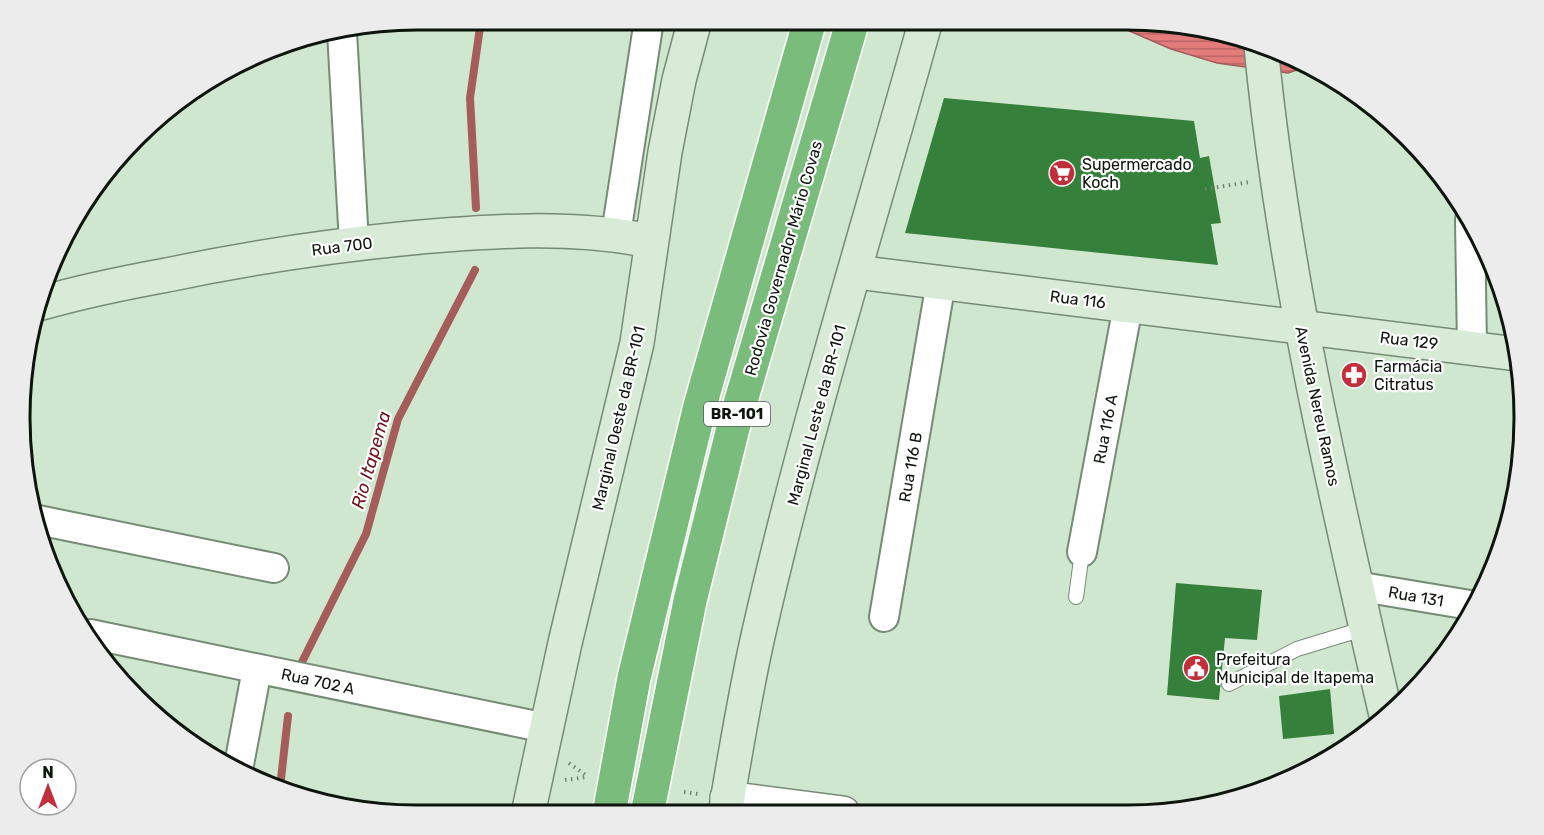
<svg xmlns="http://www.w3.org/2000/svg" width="1544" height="835" font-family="Rubik,sans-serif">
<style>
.water{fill:url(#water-rules);stroke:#a45d5a;stroke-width:1.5}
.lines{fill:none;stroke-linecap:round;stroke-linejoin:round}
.stream{stroke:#a45d5a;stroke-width:8}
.building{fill:#35803a}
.service-casing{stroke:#768b76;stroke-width:16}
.minor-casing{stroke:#768b76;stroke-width:32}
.tertiary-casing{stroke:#768b76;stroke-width:36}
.secondary-casing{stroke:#768b76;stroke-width:36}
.motorway-casing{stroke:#fff;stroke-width:36}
.path{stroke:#738372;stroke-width:4;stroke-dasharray:1.5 4.5;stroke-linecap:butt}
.service{stroke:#fff;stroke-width:14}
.minor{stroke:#fff;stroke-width:28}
.tertiary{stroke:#fff;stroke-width:33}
.secondary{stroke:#d7ebd7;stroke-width:33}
.motorway{stroke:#7abc7b;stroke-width:33}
.labels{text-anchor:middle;stroke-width:4.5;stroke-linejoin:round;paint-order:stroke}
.shield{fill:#fff;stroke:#565b56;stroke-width:1.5}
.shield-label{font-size:15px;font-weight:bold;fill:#0d150d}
.poi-label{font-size:16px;fill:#0d150d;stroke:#fff;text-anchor:start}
.street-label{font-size:16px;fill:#0d150d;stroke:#fff}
.water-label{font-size:18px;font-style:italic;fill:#71131c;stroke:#fff}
.rim{fill:none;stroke:#0d150d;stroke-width:3}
</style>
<defs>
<pattern id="water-rules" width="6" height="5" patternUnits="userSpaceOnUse" patternTransform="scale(1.5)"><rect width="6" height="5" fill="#e47c7b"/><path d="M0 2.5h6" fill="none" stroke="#b76463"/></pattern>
</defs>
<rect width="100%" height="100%" fill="#d0e7cf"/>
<polygon class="water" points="1110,20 1152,20 1230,33 1309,66 1288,73 1217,63 1171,49 1118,26"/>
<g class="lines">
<g class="stream">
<polyline points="476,208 470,98 481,20"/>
<polyline points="302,662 366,534 398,419 475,270"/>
<polyline points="280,788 288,716"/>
</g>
</g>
<g class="building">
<polygon points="944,98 1194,121 1200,158 1209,156 1221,223 1211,224 1218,265 905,233"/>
<polygon points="1176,583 1262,590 1257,640 1225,638 1219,700 1167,695"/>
<polygon points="1330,689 1334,734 1283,739 1279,696"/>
</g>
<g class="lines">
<defs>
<g id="service">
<polyline points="1076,597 1082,552"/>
<polyline points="1229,684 1297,649 1366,628"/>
</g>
<g id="minor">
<polyline points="342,32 354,243"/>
<polyline points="1470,220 1472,348"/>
<polyline points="616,234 649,20"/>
<polyline points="38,520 274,568"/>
<polyline points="1082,552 1128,306"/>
<polyline points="1356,586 1476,606"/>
<polyline points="884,617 941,282"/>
<polyline points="90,634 546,728"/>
<polyline points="238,770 257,669"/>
</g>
<polyline id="tertiary" points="727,798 843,813"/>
<g id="secondary">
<path d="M1261 46C1283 272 1335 494 1386 715"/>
<polyline points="856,272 1517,354"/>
<path d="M38 304C80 292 123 283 167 275 247 258 328 246 410 238 490 231 571 225 650 241"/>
<polyline points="528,814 565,643 637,343 665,152 679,80 695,20"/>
<path d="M725 814C735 754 745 694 758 636 805 428 869 225 926 20"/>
</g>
<g id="motorway">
<polyline points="609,814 634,678 700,406 810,20"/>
<polyline points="647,814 690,601 733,428 853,20"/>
</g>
</defs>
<use href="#service" class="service-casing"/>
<use href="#minor" class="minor-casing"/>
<use href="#tertiary" class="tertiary-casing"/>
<use href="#secondary" class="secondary-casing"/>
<use href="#motorway" class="motorway-casing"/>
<g class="path">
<polyline points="1205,189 1250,182"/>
<polyline points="569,763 587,776"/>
<polyline points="565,780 587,777"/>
<polyline points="684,792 698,794"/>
</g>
<use href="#service" class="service"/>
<use href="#minor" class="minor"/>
<use href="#tertiary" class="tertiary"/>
<use href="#secondary" class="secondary"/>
<use href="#motorway" class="motorway"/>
</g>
<defs>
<symbol id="supermarket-disc" viewBox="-11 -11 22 22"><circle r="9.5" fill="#c02f3b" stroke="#fff"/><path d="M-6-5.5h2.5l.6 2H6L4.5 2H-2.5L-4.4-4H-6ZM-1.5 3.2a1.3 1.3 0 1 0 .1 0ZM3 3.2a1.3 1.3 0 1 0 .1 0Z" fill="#fff"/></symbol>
<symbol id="pharmacy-disc" viewBox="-11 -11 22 22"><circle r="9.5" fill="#c02f3b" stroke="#fff"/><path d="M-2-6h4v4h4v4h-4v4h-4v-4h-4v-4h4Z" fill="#fff"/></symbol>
<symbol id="civic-disc" viewBox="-11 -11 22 22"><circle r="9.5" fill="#c02f3b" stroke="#fff"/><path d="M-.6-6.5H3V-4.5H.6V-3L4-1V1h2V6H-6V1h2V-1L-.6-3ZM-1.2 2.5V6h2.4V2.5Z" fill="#fff"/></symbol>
</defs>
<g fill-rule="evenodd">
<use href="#supermarket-disc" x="1047" y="158" width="30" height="30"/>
<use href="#pharmacy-disc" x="1339" y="360" width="30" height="30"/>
<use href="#civic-disc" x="1181" y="653" width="30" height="30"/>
</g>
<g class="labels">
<rect class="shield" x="704" y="402" width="66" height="24" rx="4.5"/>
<g class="shield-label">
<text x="737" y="419">BR-101</text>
</g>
<g class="poi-label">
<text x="1082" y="170">Supermercado<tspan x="1082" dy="18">Koch</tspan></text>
<text x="1374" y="372">Farmácia<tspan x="1374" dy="18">Citratus</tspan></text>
<text x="1216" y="665">Prefeitura<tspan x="1216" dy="18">Municipal de Itapema</tspan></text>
</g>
<g class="street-label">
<text transform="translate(342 246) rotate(-7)" y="6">Rua 700</text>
<text transform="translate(783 258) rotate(-74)" y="6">Rodovia Governador Mário Covas</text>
<text transform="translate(1078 299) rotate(7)" y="6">Rua 116</text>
<text transform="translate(1409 340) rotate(7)" y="6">Rua 129</text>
<text transform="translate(1318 406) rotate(78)" y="6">Avenida Nereu Ramos</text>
<text transform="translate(816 415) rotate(-75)" y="6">Marginal Leste da BR-101</text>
<text transform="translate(618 418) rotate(-77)" y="6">Marginal Oeste da BR-101</text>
<text transform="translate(1105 429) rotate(-79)" y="6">Rua 116 A</text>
<text transform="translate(910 467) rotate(-80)" y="6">Rua 116 B</text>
<text transform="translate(1416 596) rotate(10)" y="6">Rua 131</text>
<text transform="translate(318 681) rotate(12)" y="6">Rua 702 A</text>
</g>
<g class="water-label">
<text transform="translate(371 460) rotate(-74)" y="6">Rio Itapema</text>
</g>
</g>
<path d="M0 0H1544V835H0ZM417 30H1127A387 387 0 0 1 1514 417V418A387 387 0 0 1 1127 805H417A387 387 0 0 1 30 418V417A387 387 0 0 1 417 30Z" fill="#ececec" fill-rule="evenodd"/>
<path class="rim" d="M417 30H1127A387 387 0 0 1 1514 417V418A387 387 0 0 1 1127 805H417A387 387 0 0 1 30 418V417A387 387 0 0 1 417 30Z"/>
<g transform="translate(48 787)"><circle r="28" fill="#ffffff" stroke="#9ea19e" stroke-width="1.5"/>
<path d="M0-4.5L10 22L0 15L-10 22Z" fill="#c02f3b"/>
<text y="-9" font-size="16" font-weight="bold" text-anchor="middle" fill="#0d150d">N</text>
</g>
</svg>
